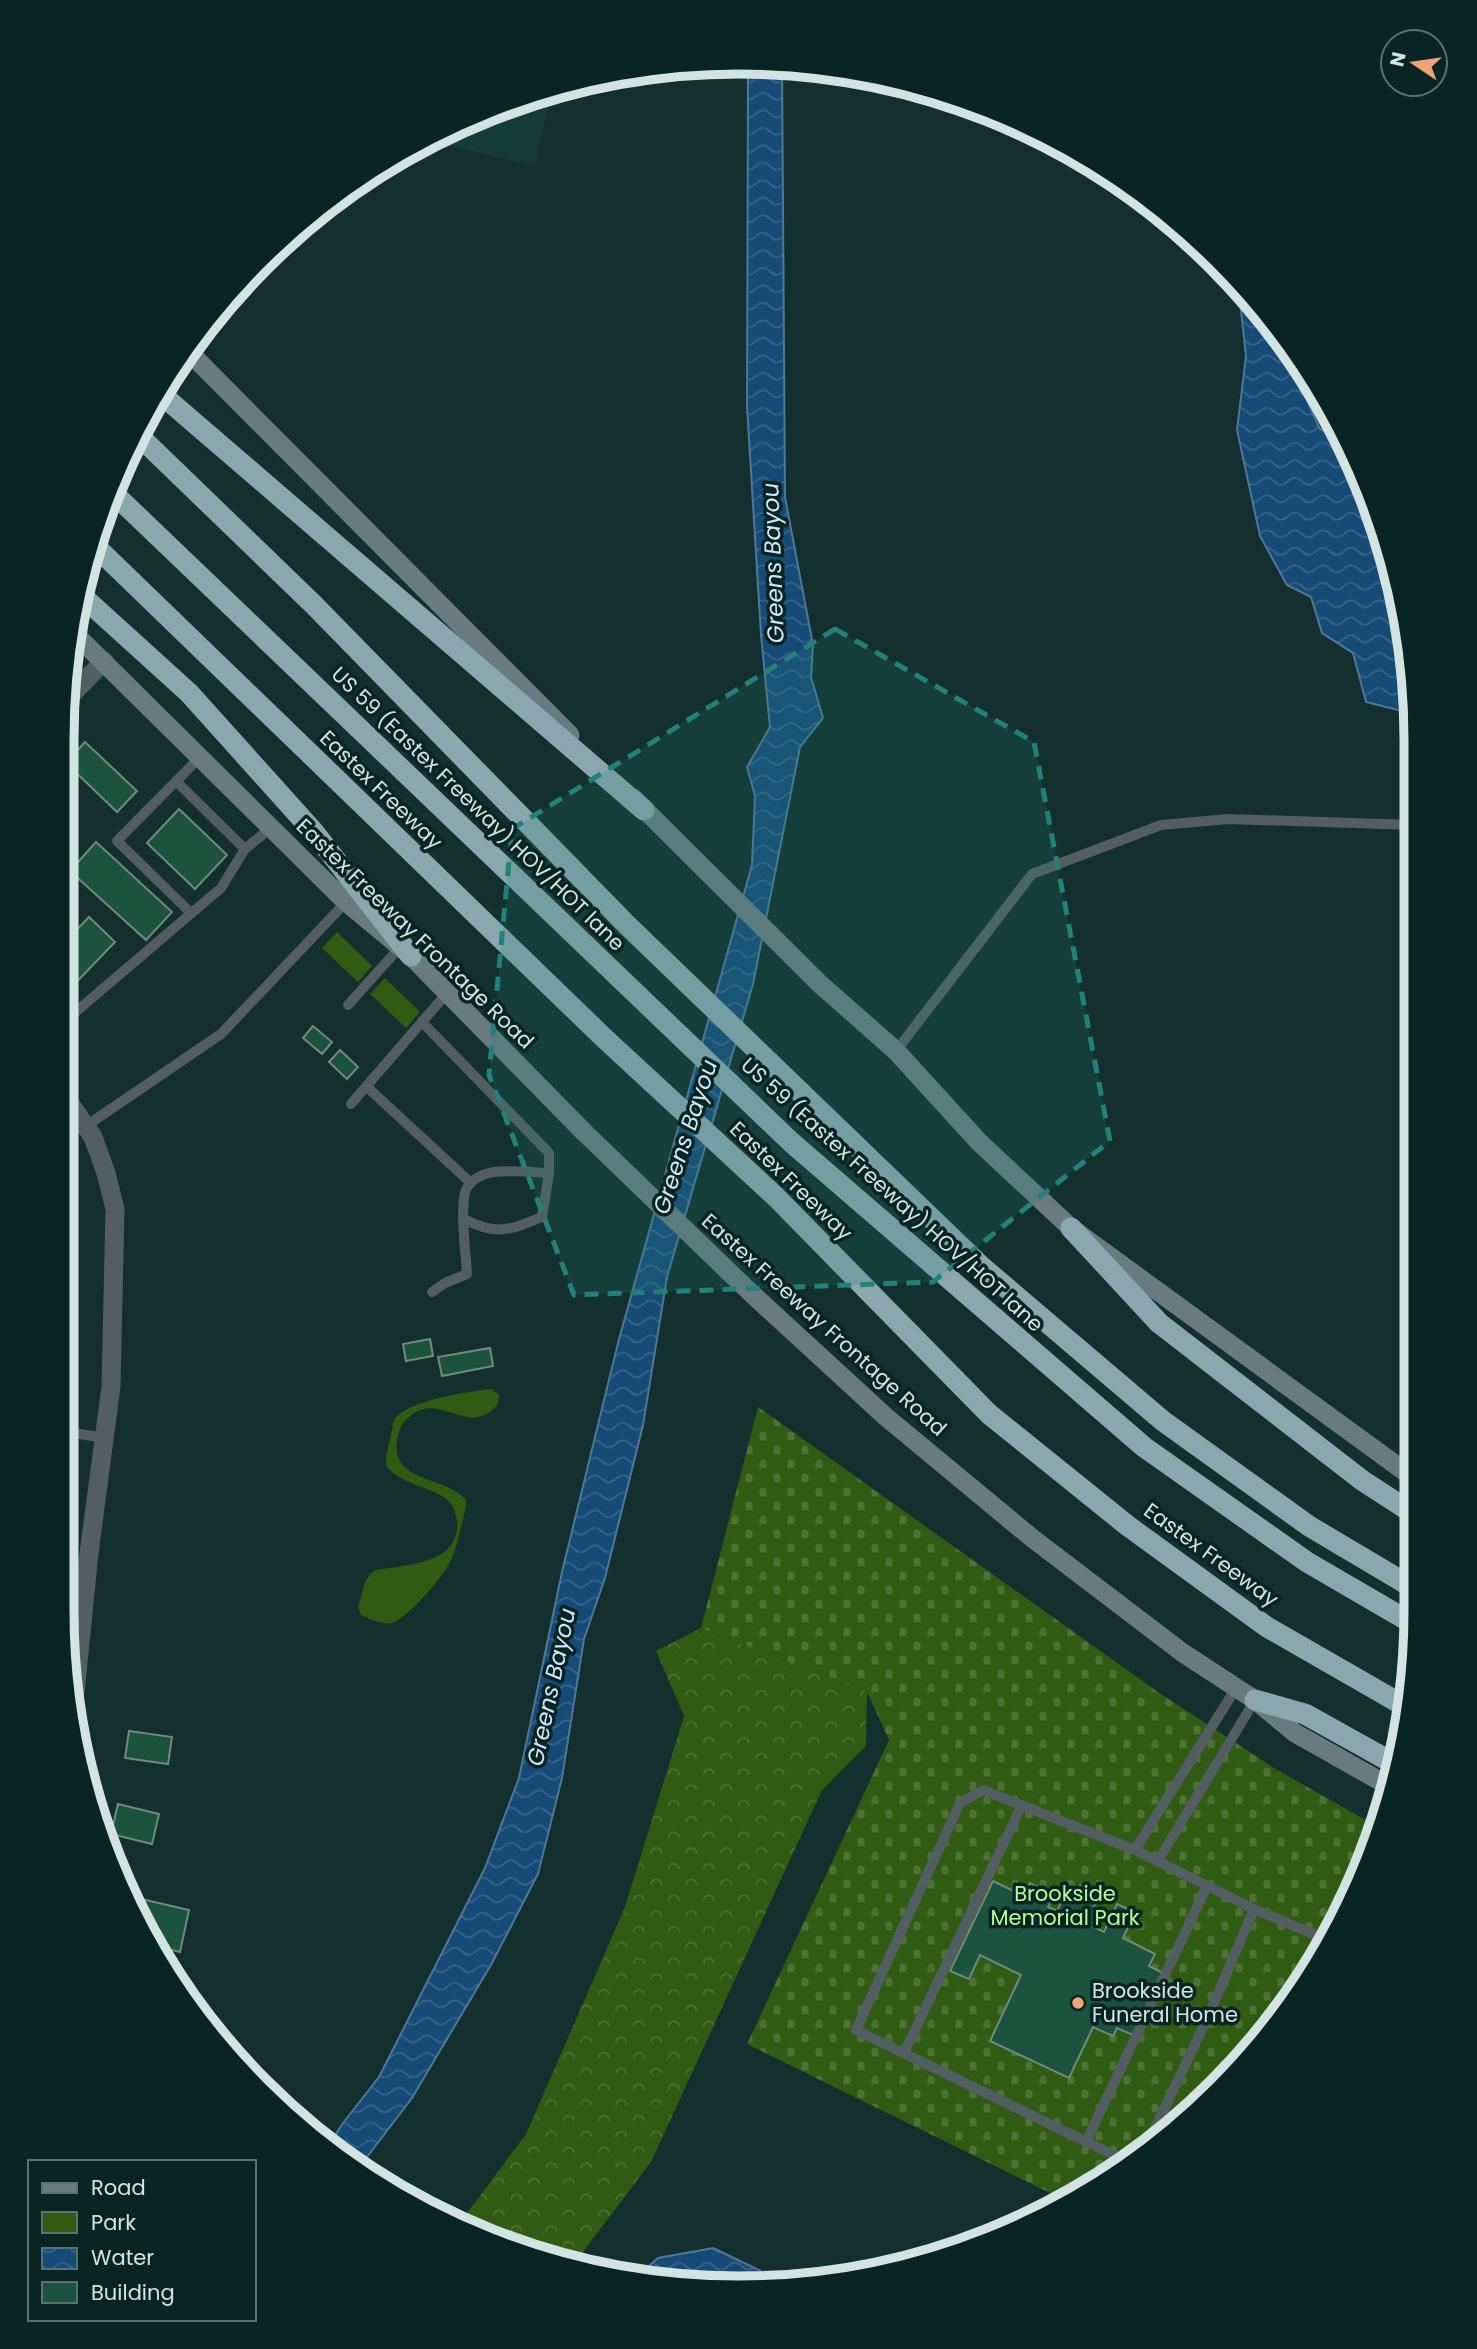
<svg xmlns="http://www.w3.org/2000/svg" width="1477" height="2349" font-family="Poppins,sans-serif">
<style>
.built{fill:#143b3a}
.green{fill:#2f5b12}
.forest{fill:url(#forest-crowns)}
.cemetery{fill:url(#cemetery-stones)}
.water{fill:url(#water-waves);stroke:#4f7897;stroke-width:2}
.building{fill:#1b533e;stroke:#718a7e;stroke-width:2}
.lines{fill:none;stroke-linecap:round;stroke-linejoin:round}
.service{stroke:#535e62;stroke-width:10}
.minor{stroke:#535e62;stroke-width:19}
.secondary{stroke:#697b81;stroke-width:19}
.motorway{stroke:#8aa6af;stroke-width:21}
.marked{fill:#23817a;fill-opacity:0.2;stroke:#23817a;stroke-width:5;stroke-dasharray:14 9;stroke-linejoin:round}
.poi-dot{fill:#efa376;stroke:#082524;stroke-width:2.5}
.labels{text-anchor:middle;stroke-width:7;stroke-linejoin:round;paint-order:stroke}
.street-label{font-size:21px;fill:#d3e3e2;stroke:#082524}
.park-label{font-size:21px;fill:#b8fa96;stroke:#082524}
.poi-label{font-size:21px;fill:#d3e3e2;stroke:#082524;text-anchor:start}
.water-label{font-size:23px;font-style:italic;fill:#d5e6f7;stroke:#082524}
.rim{fill:none;stroke:#d3e3e2;stroke-width:9}
</style>
<defs>
<pattern id="forest-crowns" width="20" height="18" patternUnits="userSpaceOnUse" patternTransform="scale(1.75)"><rect width="20" height="18" fill="#2f5b12"/><path d="M2 6a3 3 0 1 1 6 0M12 15a3 3 0 1 1 6 0" fill="none" stroke="#4c7234"/></pattern>
<pattern id="cemetery-stones" width="16" height="16" patternUnits="userSpaceOnUse" patternTransform="scale(1.75)"><rect width="16" height="16" fill="#2f5b12"/><path d="M2 7V4a2 2 0 0 1 4 0v3zM10 15v-3a2 2 0 0 1 4 0v3z" fill="#4c7234"/></pattern>
<pattern id="water-waves" width="16" height="10" patternUnits="userSpaceOnUse" patternTransform="scale(1.75)"><rect width="16" height="10" fill="#164a77"/><path d="M0 5q4-4 8 0t8 0" fill="none" stroke="#37648a"/></pattern>
</defs>
<rect width="100%" height="100%" fill="#132f2e"/>
<polygon class="built" points="552,90 535,166 426,140 521,97"/>
<g class="green">
<polygon points="337,932 372,966 358,982 322,948"/>
<polygon points="385,978 420,1012 406,1028 370,994"/>
<path d="M491 1389 499 1395 498 1404C468 1440 440 1389 409 1417 402 1422 398 1432 397 1441 391 1483 447 1476 466 1500V1508C461 1525 458 1545 451 1560 444 1576 409 1617 392 1623 384 1625 369 1619 361 1615L358 1607 365 1582 370 1574 376 1570C406 1565 460 1564 457 1522 456 1513 453 1504 445 1498 428 1486 401 1484 387 1467L386 1457 394 1420C406 1400 468 1392 491 1389Z"/>
</g>
<polygon class="forest" points="701,1628 867,1692 866,1746 822,1790 651,2162 576,2261 520,2252 462,2220 526,2134 625,1907 684,1716 656,1651"/>
<polygon class="cemetery" points="758,1407 1158,1692 1274,1768 1376,1826 1364,1869 1276,2023 1114,2174 1060,2198 747,2044 889,1740 867,1692 701,1628"/>
<g class="water">
<polygon points="782,63 785,497 813,645 811,677 823,718 800,747 753,984 667,1277 643,1425 605,1578 584,1639 562,1778 538,1874 492,1963 412,2098 360,2166 327,2148 343,2123 379,2077 485,1868 519,1778 562,1572 619,1339 752,865 755,796 747,767 770,727 761,635 747,406 748,64"/>
<path d="M1238 283C1276 319 1298 382 1320 429L1340 437 1393 563 1414 694V714L1366 702 1353 653 1322 633 1311 597 1287 585 1260 536 1237 430 1246 356Z"/>
<polygon points="713,2248 761,2271 772,2283 738,2288 642,2272 658,2258"/>
</g>
<g class="building">
<polygon points="85,742 137,791 117,812 66,763"/>
<polygon points="179,809 227,855 195,889 147,843"/>
<polygon points="96,842 172,912 146,940 70,871"/>
<polygon points="66,898 77,908 65,922"/>
<polygon points="89,917 115,942 65,994 65,942"/>
<polygon points="313,1026 332,1042 322,1054 303,1038"/>
<polygon points="340,1050 358,1067 347,1079 329,1062"/>
<polygon points="430,1339 433,1356 406,1361 403,1344"/>
<polygon points="490,1348 493,1366 442,1376 438,1357"/>
<polygon points="129,1731 172,1737 168,1764 125,1758"/>
<polygon points="118,1804 159,1814 152,1844 111,1834"/>
<polygon points="993,1881 1024,1896 1030,1883 1054,1895 1048,1907 1057,1911 1066,1893 1074,1897 1080,1885 1100,1895 1094,1906 1102,1910 1094,1927 1104,1932 1117,1904 1135,1912 1123,1938 1155,1954 1149,1966 1163,1973 1133,2035 1117,2028 1113,2036 1093,2027 1069,2078 990,2041 1021,1975 980,1955 969,1979 950,1971"/>
<polygon points="137,1898 189,1910 180,1952 155,1946 149,1929 147,1929 135,1905"/>
</g>
<g class="lines">
<g class="service">
<polyline points="176,781 245,849"/>
<polyline points="191,913 117,841 200,757"/>
<polyline points="348,1005 400,947"/>
<polyline points="65,1021 221,888 245,849 272,827"/>
<path d="M422 1022 549 1153V1173C531 1172 511 1170 494 1172 482 1174 468 1180 465 1193 460 1213 466 1253 467 1274L445 1283 432 1292"/>
<polyline points="896,1051 1032,874 1161,825 1228,819 1414,825"/>
<polyline points="367,1087 471,1183"/>
<polyline points="351,1104 447,993"/>
<polyline points="86,1126 221,1034 346,902"/>
<path d="M464 1219C496 1236 510 1230 542 1217L549 1173"/>
<polyline points="62,1431 104,1438"/>
<polyline points="1135,1850 1236,1688"/>
<polyline points="1158,1861 1255,1700"/>
<path d="M1314 1957C1319 1939 1324 1923 1339 1913"/>
<polyline points="904,2053 1022,1805"/>
<polyline points="1086,2142 1207,1886"/>
<polyline points="1148,2143 1208,2017 1254,1909"/>
<polyline points="1128,2162 856,2030 960,1803 983,1790 1135,1850 1254,1909 1320,1937"/>
</g>
<g class="minor">
<polyline points="67,699 104,661"/>
<polyline points="64,1095 93,1137 106,1173 115,1209 111,1387 89,1553 75,1693"/>
</g>
<g class="secondary">
<polyline points="187,350 570,735"/>
<polyline points="72,631 346,902 411,956 584,1132 752,1294 886,1417 1032,1538 1183,1653 1255,1700 1295,1733 1387,1785"/>
<polyline points="633,798 820,984 896,1051 979,1142 1071,1228 1411,1476"/>
</g>
<g class="motorway">
<polyline points="162,395 644,810"/>
<polyline points="138,435 314,605 627,925 982,1267 1163,1421 1309,1526 1410,1586"/>
<polyline points="110,490 791,1142 1144,1447 1307,1562 1410,1622"/>
<polyline points="95,546 603,1037 776,1197 989,1414 1128,1526 1267,1627 1408,1708"/>
<polyline points="82,596 189,693 313,831 411,956"/>
<polyline points="1071,1228 1159,1323 1363,1481 1411,1512"/>
<polyline points="1255,1700 1305,1714 1393,1763"/>
</g>
</g>
<path class="marked" d="M835 629 1034 742 1110 1141 933 1282 574 1295 489 1075 512 829Z"/>
<circle class="poi-dot" cx="1078" cy="2003" r="7"/>
<g class="labels">
<g class="street-label">
<text transform="translate(381 790) rotate(44)" y="7">Eastex Freeway</text>
<text transform="translate(478 809) rotate(44)" y="7">US 59 (Eastex Freeway) HOV/HOT lane</text>
<text transform="translate(415 934) rotate(44)" y="7">Eastex Freeway Frontage Road</text>
<text transform="translate(791 1181) rotate(44)" y="7">Eastex Freeway</text>
<text transform="translate(892 1195) rotate(42)" y="7">US 59 (Eastex Freeway) HOV/HOT lane</text>
<text transform="translate(824 1325) rotate(42)" y="7">Eastex Freeway Frontage Road</text>
<text transform="translate(1211 1555) rotate(36)" y="7">Eastex Freeway</text>
</g>
<g class="park-label">
<text x="1065" y="1901">Brookside<tspan x="1065" dy="24">Memorial Park</tspan></text>
</g>
<g class="poi-label">
<text x="1092" y="1998">Brookside<tspan x="1092" dy="24">Funeral Home</tspan></text>
</g>
<g class="water-label">
<text transform="translate(773 563) rotate(-92)" y="8">Greens Bayou</text>
<text transform="translate(685 1137) rotate(-72)" y="8">Greens Bayou</text>
<text transform="translate(551 1687) rotate(-78)" y="8">Greens Bayou</text>
</g>
</g>
<path d="M0 0H1477V2349H0ZM739 74H739A665 665 0 0 1 1404 739V1611A665 665 0 0 1 739 2276H739A665 665 0 0 1 74 1611V739A665 665 0 0 1 739 74Z" fill="#082524" fill-rule="evenodd"/>
<path class="rim" d="M739 74H739A665 665 0 0 1 1404 739V1611A665 665 0 0 1 739 2276H739A665 665 0 0 1 74 1611V739A665 665 0 0 1 739 74Z"/>
<rect x="28" y="2160" width="228" height="161" fill="#082524" stroke="#597170" stroke-width="2"/>
<rect x="42" y="2183" width="35" height="10" fill="#697b81" stroke="#597170" stroke-width="2"/>
<text x="91" y="2195" font-size="21" fill="#d3e3e2">Road</text>
<rect x="42" y="2212" width="35" height="21" fill="#2f5b12" stroke="#597170" stroke-width="2"/>
<text x="91" y="2230" font-size="21" fill="#d3e3e2">Park</text>
<rect x="42" y="2248" width="35" height="21" fill="url(#water-waves)" stroke="#597170" stroke-width="2"/>
<text x="91" y="2265" font-size="21" fill="#d3e3e2">Water</text>
<rect x="42" y="2282" width="35" height="21" fill="#1b533e" stroke="#597170" stroke-width="2"/>
<text x="91" y="2300" font-size="21" fill="#d3e3e2">Building</text>
<g transform="translate(1414 63) rotate(283)"><circle r="33" fill="#082524" stroke="#597170" stroke-width="2"/>
<path d="M0-5L12 26L0 18L-12 26Z" fill="#efa376"/>
<text y="-10" font-size="19" font-weight="bold" text-anchor="middle" fill="#d3e3e2">N</text>
</g>
</svg>
